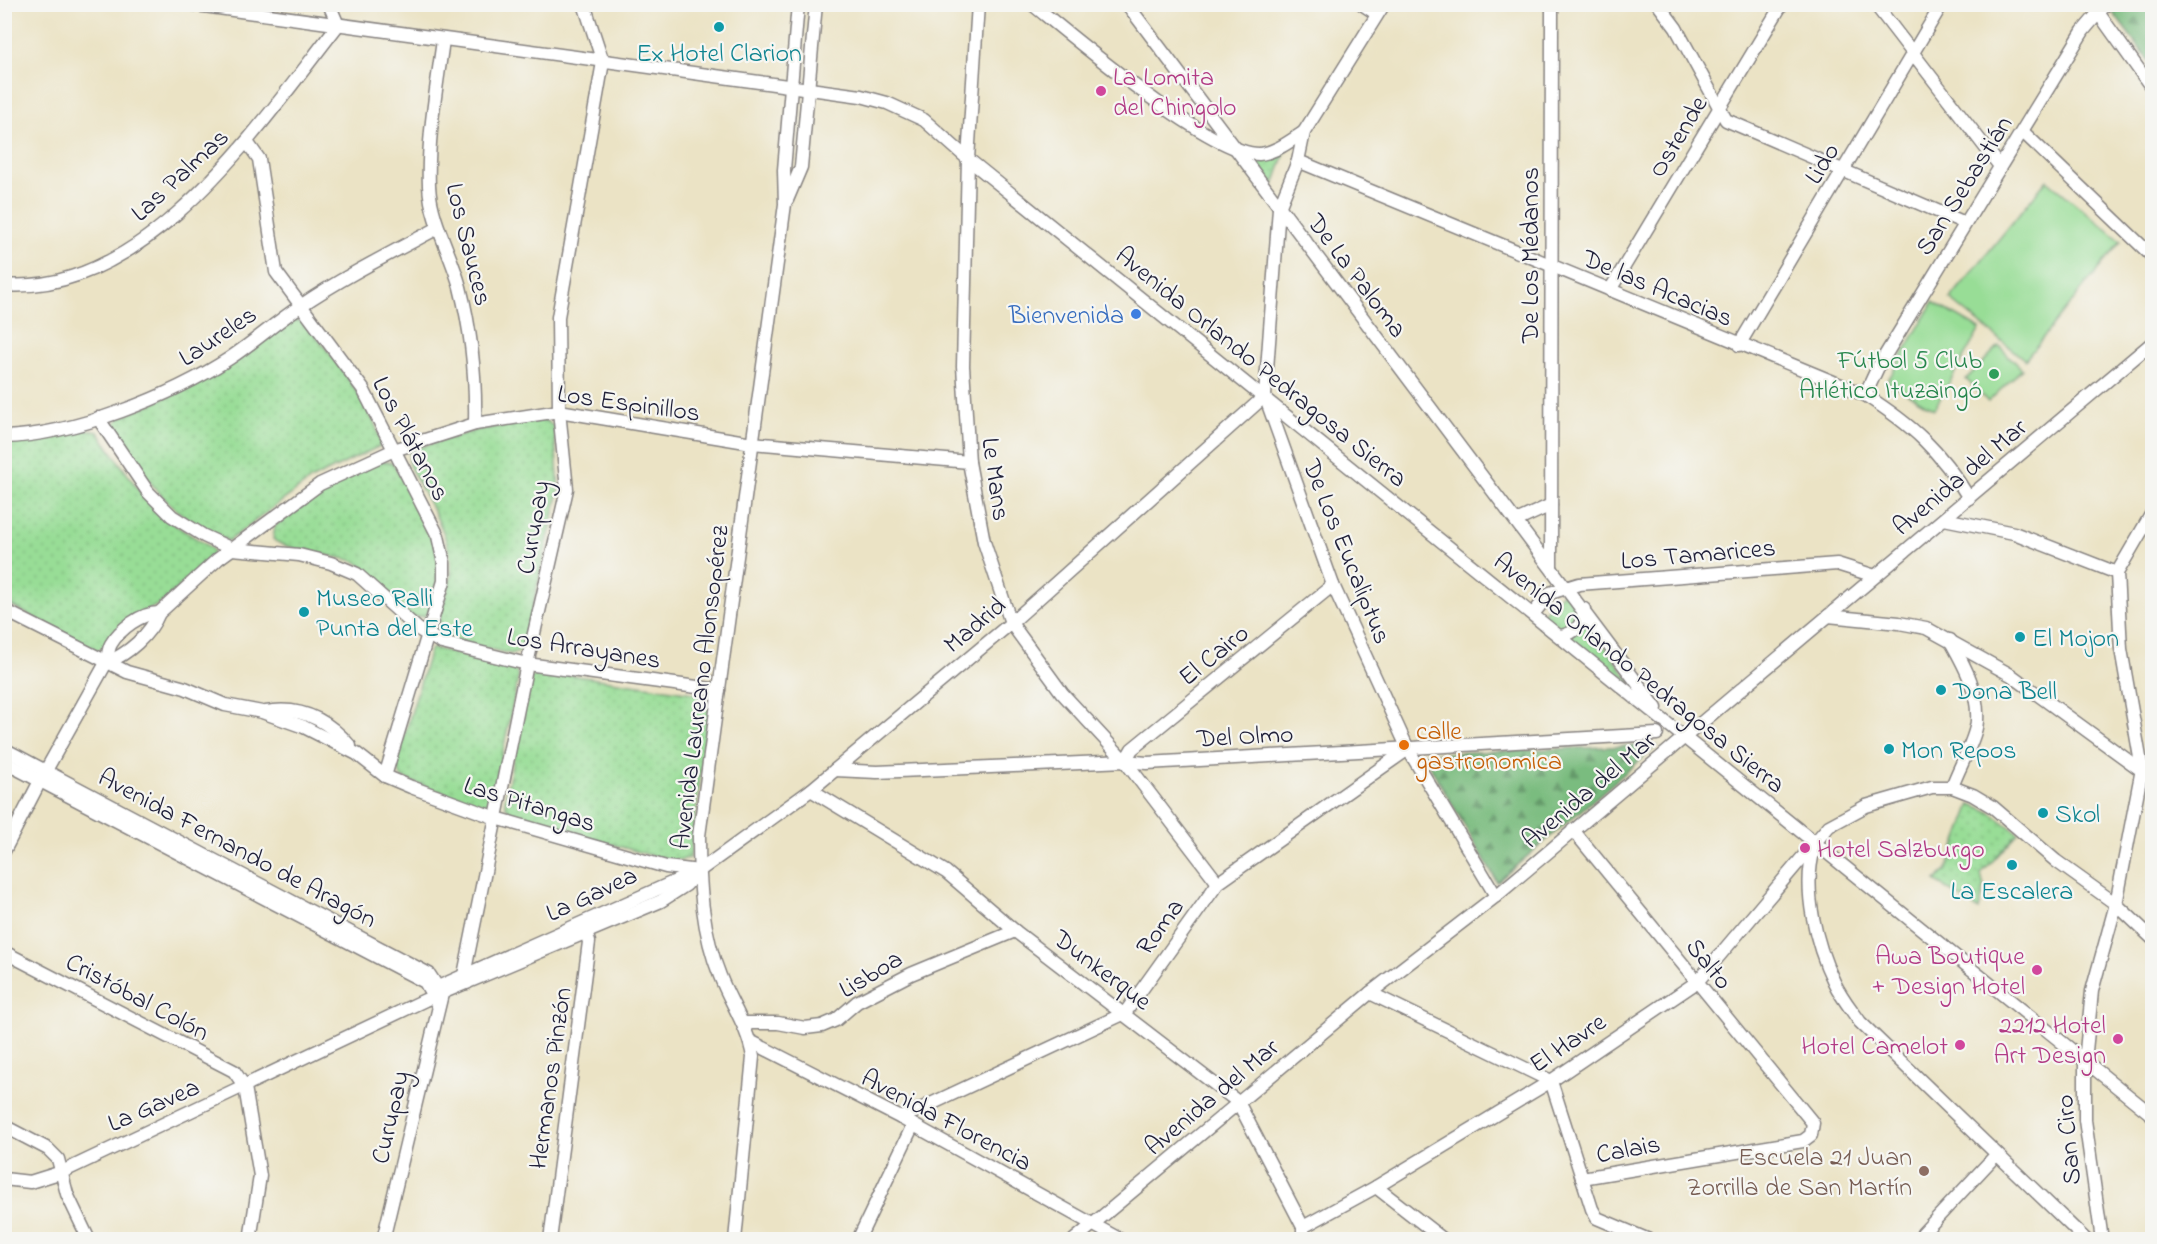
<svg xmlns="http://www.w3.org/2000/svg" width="2157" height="1244" font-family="'Indie Flower',sans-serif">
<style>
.grass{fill:url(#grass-dots);stroke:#5d8068;stroke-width:1.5}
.forest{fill:url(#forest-firs);stroke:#4e6f5d;stroke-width:1.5}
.pitch{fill:#98dd96;stroke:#5d8068;stroke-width:1.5}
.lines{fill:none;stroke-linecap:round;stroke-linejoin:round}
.minor-casing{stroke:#868280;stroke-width:15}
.minor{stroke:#fff;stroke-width:12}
.culture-dot{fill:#0f9aa8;stroke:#f6f6f2;stroke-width:2}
.hotel-dot{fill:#d1479c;stroke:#f6f6f2;stroke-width:2}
.shop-dot{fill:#3f7fe0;stroke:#f6f6f2;stroke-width:2}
.leisure-dot{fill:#2e9e5b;stroke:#f6f6f2;stroke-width:2}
.food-dot{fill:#e8710a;stroke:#f6f6f2;stroke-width:2}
.education-dot{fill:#8d6e63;stroke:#f6f6f2;stroke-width:2}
.labels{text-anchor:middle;stroke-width:4.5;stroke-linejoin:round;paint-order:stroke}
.culture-label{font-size:26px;fill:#0d838f;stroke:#f6f6f2;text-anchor:start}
.hotel-label{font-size:26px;fill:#b23c85;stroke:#f6f6f2;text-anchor:end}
.street-label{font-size:26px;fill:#22223b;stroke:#f6f6f2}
.shop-label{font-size:26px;fill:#366cbe;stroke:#f6f6f2;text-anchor:end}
.leisure-label{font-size:26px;fill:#27864d;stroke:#f6f6f2;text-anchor:end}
.food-label{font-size:26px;fill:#c56008;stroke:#f6f6f2;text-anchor:start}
.education-label{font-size:26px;fill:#785e54;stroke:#f6f6f2;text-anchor:end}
</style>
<defs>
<pattern id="grass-dots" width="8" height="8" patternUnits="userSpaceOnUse" patternTransform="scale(1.5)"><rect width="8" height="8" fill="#98dd96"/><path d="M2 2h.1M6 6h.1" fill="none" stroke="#83bd82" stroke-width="1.8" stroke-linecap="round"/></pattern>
<pattern id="forest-firs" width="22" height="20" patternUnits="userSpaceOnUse" patternTransform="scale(1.5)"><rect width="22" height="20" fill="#7abc7f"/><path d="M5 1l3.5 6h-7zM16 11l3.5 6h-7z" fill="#649869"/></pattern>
</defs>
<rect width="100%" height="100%" fill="#f6f6f2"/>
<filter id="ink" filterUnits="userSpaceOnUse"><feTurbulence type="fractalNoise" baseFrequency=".0167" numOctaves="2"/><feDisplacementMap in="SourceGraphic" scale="12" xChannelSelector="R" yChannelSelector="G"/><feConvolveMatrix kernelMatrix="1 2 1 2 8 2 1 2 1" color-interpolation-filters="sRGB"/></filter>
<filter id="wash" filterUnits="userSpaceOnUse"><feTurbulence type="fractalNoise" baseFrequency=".008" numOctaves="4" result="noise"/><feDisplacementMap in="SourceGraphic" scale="24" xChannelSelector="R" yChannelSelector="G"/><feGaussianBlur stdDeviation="1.35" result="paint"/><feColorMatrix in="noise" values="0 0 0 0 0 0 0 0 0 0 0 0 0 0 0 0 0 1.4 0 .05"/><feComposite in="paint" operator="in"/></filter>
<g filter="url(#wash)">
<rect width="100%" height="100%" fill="#ebe3c5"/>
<g class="grass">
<polygon points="1286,150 1274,185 1257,162"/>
<path d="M294 320 305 322C324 346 382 417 380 446L312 479 228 541C169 515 150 484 115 432 114 425 115 421 122 417L211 377Z"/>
<path d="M544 419 554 427 559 490 524 645 522 650 511 654 446 639 439 632C437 614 448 595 451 577 455 539 425 498 409 465V453L414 449 478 430Z"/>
<polygon points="84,429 98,432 142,495 165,519 210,547 213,551 211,556 166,600 127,622 106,646 96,651 5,602 5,442"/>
<path d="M380 461 393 463C410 495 438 533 439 570 439 583 433 598 429 611L425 616 411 617C400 606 366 565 354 561 337 556 281 549 273 539L275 526 328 488Z"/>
<polygon points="1564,591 1640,694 1541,615"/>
<polygon points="433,648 510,667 517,673 518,679 493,798 490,803 480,806 402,778 396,764 430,650"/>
<polygon points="542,671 700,694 707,700 709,709 690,858 671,861 515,817 506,807 505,799 530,678"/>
<polygon points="1971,804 1988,811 2018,833 1981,874 1984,888 1979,910 1935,881 1946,871"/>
</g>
<g class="forest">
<polygon points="2121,5 2152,5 2152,65 2111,10"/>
<polygon points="1658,745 1497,882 1423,754"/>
</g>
<g class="pitch">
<polygon points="2047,180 2121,241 2025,360 1950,299"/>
<polygon points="1933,302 1980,329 1934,409 1887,382"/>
<polygon points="1999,346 2022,369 1988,402 1966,379"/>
</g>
</g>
<g filter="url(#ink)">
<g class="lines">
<defs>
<g id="minor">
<polyline points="189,4 861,96 887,103 924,120 968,159 2152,1115"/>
<polyline points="978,4 968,159 963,366 969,462 984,542 1011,623 1062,693 1125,761 1218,883"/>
<path d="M1032 4C1074 38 1210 154 1259 154 1275 153 1290 141 1304 132"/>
<polyline points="1127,4 1656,708"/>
<polyline points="1362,4 1377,14"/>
<polyline points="1384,4 1304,132 1298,161 1279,208 1265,396 1333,585 1408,749 1496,896"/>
<polyline points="1658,4 1676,28 1726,120 1965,223"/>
<polyline points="1875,4 1999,165"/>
<polyline points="2092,4 2152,88"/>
<path d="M443 40C437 86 427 139 429 186 431 222 451 253 460 287 471 330 476 380 475 424"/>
<polyline points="2023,132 2152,256"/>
<polyline points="247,142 259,159 276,272 363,389 438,536 444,563 444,581 385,776"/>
<path d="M1298 161 1865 395C1912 425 1940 450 1969 498"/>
<polyline points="787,200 801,167 816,4"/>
<path d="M4 285C146 297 261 123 338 25L329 4"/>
<polyline points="1610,290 1782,4"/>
<polyline points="1739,345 1942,4"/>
<polyline points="1865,395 1878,367 2083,31 2106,4"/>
<polyline points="98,418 148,492 172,516 204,536 232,549 299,555 331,563 357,574 418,629 442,643 527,664 719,690"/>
<path d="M4 437C74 435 172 396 230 358 254 342 275 323 299 307 343 277 391 253 438 228"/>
<polyline points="1944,519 2014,533 2117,573"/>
<polyline points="1516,521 1551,505"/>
<polyline points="1551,567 1552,4"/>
<polyline points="4,610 127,672 185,688 225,705 262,712 304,727 357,754 385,776 411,787 496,818 666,867 699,871"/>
<polyline points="1533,614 1550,593 1579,584 1837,564 1875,576"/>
<polyline points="1828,616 1899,623 1926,628 2011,675 2152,778"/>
<path d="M1561 636C1576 633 1583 625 1584 609"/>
<path d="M1950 640C1964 665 1979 691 1977 721 1976 739 1958 769 1952 787"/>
<path d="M106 663C128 654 150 635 159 613L218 559 320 484 394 450 475 424 559 411 752 443 969 462"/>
<path d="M266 712C300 706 328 720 350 746"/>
<polyline points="4,749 429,974 442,994 383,1240"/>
<polyline points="1125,761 1132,749 1333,585"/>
<polyline points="4,762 425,982 437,1004"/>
<polyline points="835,770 877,772 1125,761 1147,763 1657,734"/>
<polyline points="811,790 946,872 1015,931 1238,1102 1303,1227 1303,1240"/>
<polyline points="1573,830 1813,1123 1811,1135 1803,1141 1582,1178"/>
<path d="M1814 849C1802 889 1816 945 1834 982 1841 997 1851 1009 1860 1022L2086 1240"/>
<path d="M4 851 40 781 106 663C108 658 108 649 111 644 120 629 141 613 159 613"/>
<polyline points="4,952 234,1071 245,1087 260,1176 250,1240"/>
<polyline points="467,983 464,975 527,664 567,489 559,411 558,317 603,62 584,4"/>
<polyline points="438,987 696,872"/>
<polyline points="1370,993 1551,1081 1592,1209 1597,1218 1649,1240"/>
<polyline points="743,1023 778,1023 805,1028 822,1026 836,1020 857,1002 911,974 1015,931"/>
<polyline points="750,1041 901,1118 1121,1240"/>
<polyline points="901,1118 1125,1013 1218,883 1408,749"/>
<polyline points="4,1126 48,1149 58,1159 67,1194 89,1240"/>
<polyline points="4,1179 30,1182 62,1172 425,1000 661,901 686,885 699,871 811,790 1011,623 1265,396"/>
<polyline points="1376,1187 1444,1240"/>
<polyline points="1303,1227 1376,1187 1551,1081 1697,982 1829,826 1866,806 1932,787 1952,787 1973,795 1993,807 2056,861 2116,904 2152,938"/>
<polyline points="550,1240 589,942 583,923"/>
<path d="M735 1240 753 1057C748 1027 731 1004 720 976 702 932 699 883 699 836L785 204 784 170 798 4"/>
<polyline points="858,1240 913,1125"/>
<polyline points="1074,1240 1370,993 1496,896 2152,343"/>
<polyline points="1920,1240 1923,1233 1996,1155"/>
<polyline points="2102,1240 2085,1120 2085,1061 2092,991 2116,904 2142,769 2121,649 2117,573 2152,513"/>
</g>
</defs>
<use href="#minor" class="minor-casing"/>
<use href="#minor" class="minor"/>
</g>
</g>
<g class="culture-dot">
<circle cx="719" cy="27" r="6"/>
<circle cx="304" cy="612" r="6"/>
<circle cx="2020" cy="637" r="6"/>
<circle cx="1941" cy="690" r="6"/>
<circle cx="1889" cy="749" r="6"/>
<circle cx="2043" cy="813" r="6"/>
<circle cx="2012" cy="865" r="6"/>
</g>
<g class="hotel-dot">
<circle cx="1101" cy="91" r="6"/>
<circle cx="1805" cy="848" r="6"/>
<circle cx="2037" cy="970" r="6"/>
<circle cx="2118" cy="1039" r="6"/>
<circle cx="1960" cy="1045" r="6"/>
</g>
<circle class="shop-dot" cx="1136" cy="314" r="6"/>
<circle class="leisure-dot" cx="1994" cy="374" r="6"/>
<circle class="food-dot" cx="1404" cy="745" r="6"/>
<circle class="education-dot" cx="1924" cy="1171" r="6"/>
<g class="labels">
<g class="culture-label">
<text x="719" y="61" text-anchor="middle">Ex Hotel Clarion</text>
<text x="316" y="606">Museo Ralli<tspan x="316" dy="30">Punta del Este</tspan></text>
<text x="2032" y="646">El Mojon</text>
<text x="1953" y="699">Dona Bell</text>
<text x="1901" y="758">Mon Repos</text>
<text x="2055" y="822">Skol</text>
<text x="2012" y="899" text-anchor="middle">La Escalera</text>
</g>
<g class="hotel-label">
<text x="1113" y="85" text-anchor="start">La Lomita<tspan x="1113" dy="30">del Chingolo</tspan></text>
<text x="1817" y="857" text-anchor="start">Hotel Salzburgo</text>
<text x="2025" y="964">Awa Boutique<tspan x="2025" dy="30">+ Design Hotel</tspan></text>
<text x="2106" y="1033">2212 Hotel<tspan x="2106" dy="30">Art Design</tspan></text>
<text x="1948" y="1054">Hotel Camelot</text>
</g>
<g class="street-label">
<text transform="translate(1677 136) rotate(-59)" y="9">Ostende</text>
<text transform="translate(1821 163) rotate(-59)" y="9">Lido</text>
<text transform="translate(179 174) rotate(-43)" y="9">Las Palmas</text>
<text transform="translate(1963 185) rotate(-58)" y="9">San Sebastián</text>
<text transform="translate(470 244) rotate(76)" y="9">Los Sauces</text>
<text transform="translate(1529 255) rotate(-90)" y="9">De Los Médanos</text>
<text transform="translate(1358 275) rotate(53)" y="9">De La Paloma</text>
<text transform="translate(1658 287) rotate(23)" y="9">De las Acacias</text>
<text transform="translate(217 335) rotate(-34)" y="9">Laureles</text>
<text transform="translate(1262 366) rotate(39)" y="9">Avenida Orlando Pedragosa Sierra</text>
<text transform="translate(629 402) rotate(8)" y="9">Los Espinillos</text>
<text transform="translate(412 438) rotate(62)" y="9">Los Plátanos</text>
<text transform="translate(1959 476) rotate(-40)" y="9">Avenida del Mar</text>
<text transform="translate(997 479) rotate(82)" y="9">Le Mans</text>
<text transform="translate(532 527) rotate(-80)" y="9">Curupay</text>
<text transform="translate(1348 551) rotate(68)" y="9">De Los Eucaliptus</text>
<text transform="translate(1698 553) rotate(-5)" y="9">Los Tamarices</text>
<text transform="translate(974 624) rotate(-40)" y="9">Madrid</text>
<text transform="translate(584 647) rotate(9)" y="9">Los Arrayanes</text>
<text transform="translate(1213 654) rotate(-39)" y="9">El Cairo</text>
<text transform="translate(1640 672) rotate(39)" y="9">Avenida Orlando Pedragosa Sierra</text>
<text transform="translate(699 687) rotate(-83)" y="9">Avenida Laureano Alonsopérez</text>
<text transform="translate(1245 735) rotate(-3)" y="9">Del Olmo</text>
<text transform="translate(1588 789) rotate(-40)" y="9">Avenida del Mar</text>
<text transform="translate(530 803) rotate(17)" y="9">Las Pitangas</text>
<text transform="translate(238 847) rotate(28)" y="9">Avenida Fernando de Aragón</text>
<text transform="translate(591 893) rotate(-25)" y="9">La Gavea</text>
<text transform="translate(1159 926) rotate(-54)" y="9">Roma</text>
<text transform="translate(1710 963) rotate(51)" y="9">Salto</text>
<text transform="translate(1103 969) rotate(37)" y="9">Dunkerque</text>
<text transform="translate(870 973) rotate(-31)" y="9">Lisboa</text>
<text transform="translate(138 996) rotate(28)" y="9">Cristóbal Colón</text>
<text transform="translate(1567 1042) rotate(-34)" y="9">El Havre</text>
<text transform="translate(549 1078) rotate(-82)" y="9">Hermanos Pinzón</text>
<text transform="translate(1211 1096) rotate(-40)" y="9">Avenida del Mar</text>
<text transform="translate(153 1104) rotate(-24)" y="9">La Gavea</text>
<text transform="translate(389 1117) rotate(-77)" y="9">Curupay</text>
<text transform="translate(947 1119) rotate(28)" y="9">Avenida Florencia</text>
<text transform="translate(2067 1140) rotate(-95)" y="9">San Ciro</text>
<text transform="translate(1628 1148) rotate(-10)" y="9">Calais</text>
</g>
<g class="shop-label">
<text x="1124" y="323">Bienvenida</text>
</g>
<g class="leisure-label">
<text x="1982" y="368">Fútbol 5 Club<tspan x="1982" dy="30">Atlético Ituzaingó</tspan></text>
</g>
<g class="food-label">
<text x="1416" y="739">calle<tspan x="1416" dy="30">gastronomica</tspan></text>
</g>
<g class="education-label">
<text x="1912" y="1165">Escuela 21 Juan<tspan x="1912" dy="30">Zorrilla de San Martín</tspan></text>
</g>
</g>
<rect width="2157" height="1244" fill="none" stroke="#f6f6f2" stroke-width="24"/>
</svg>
